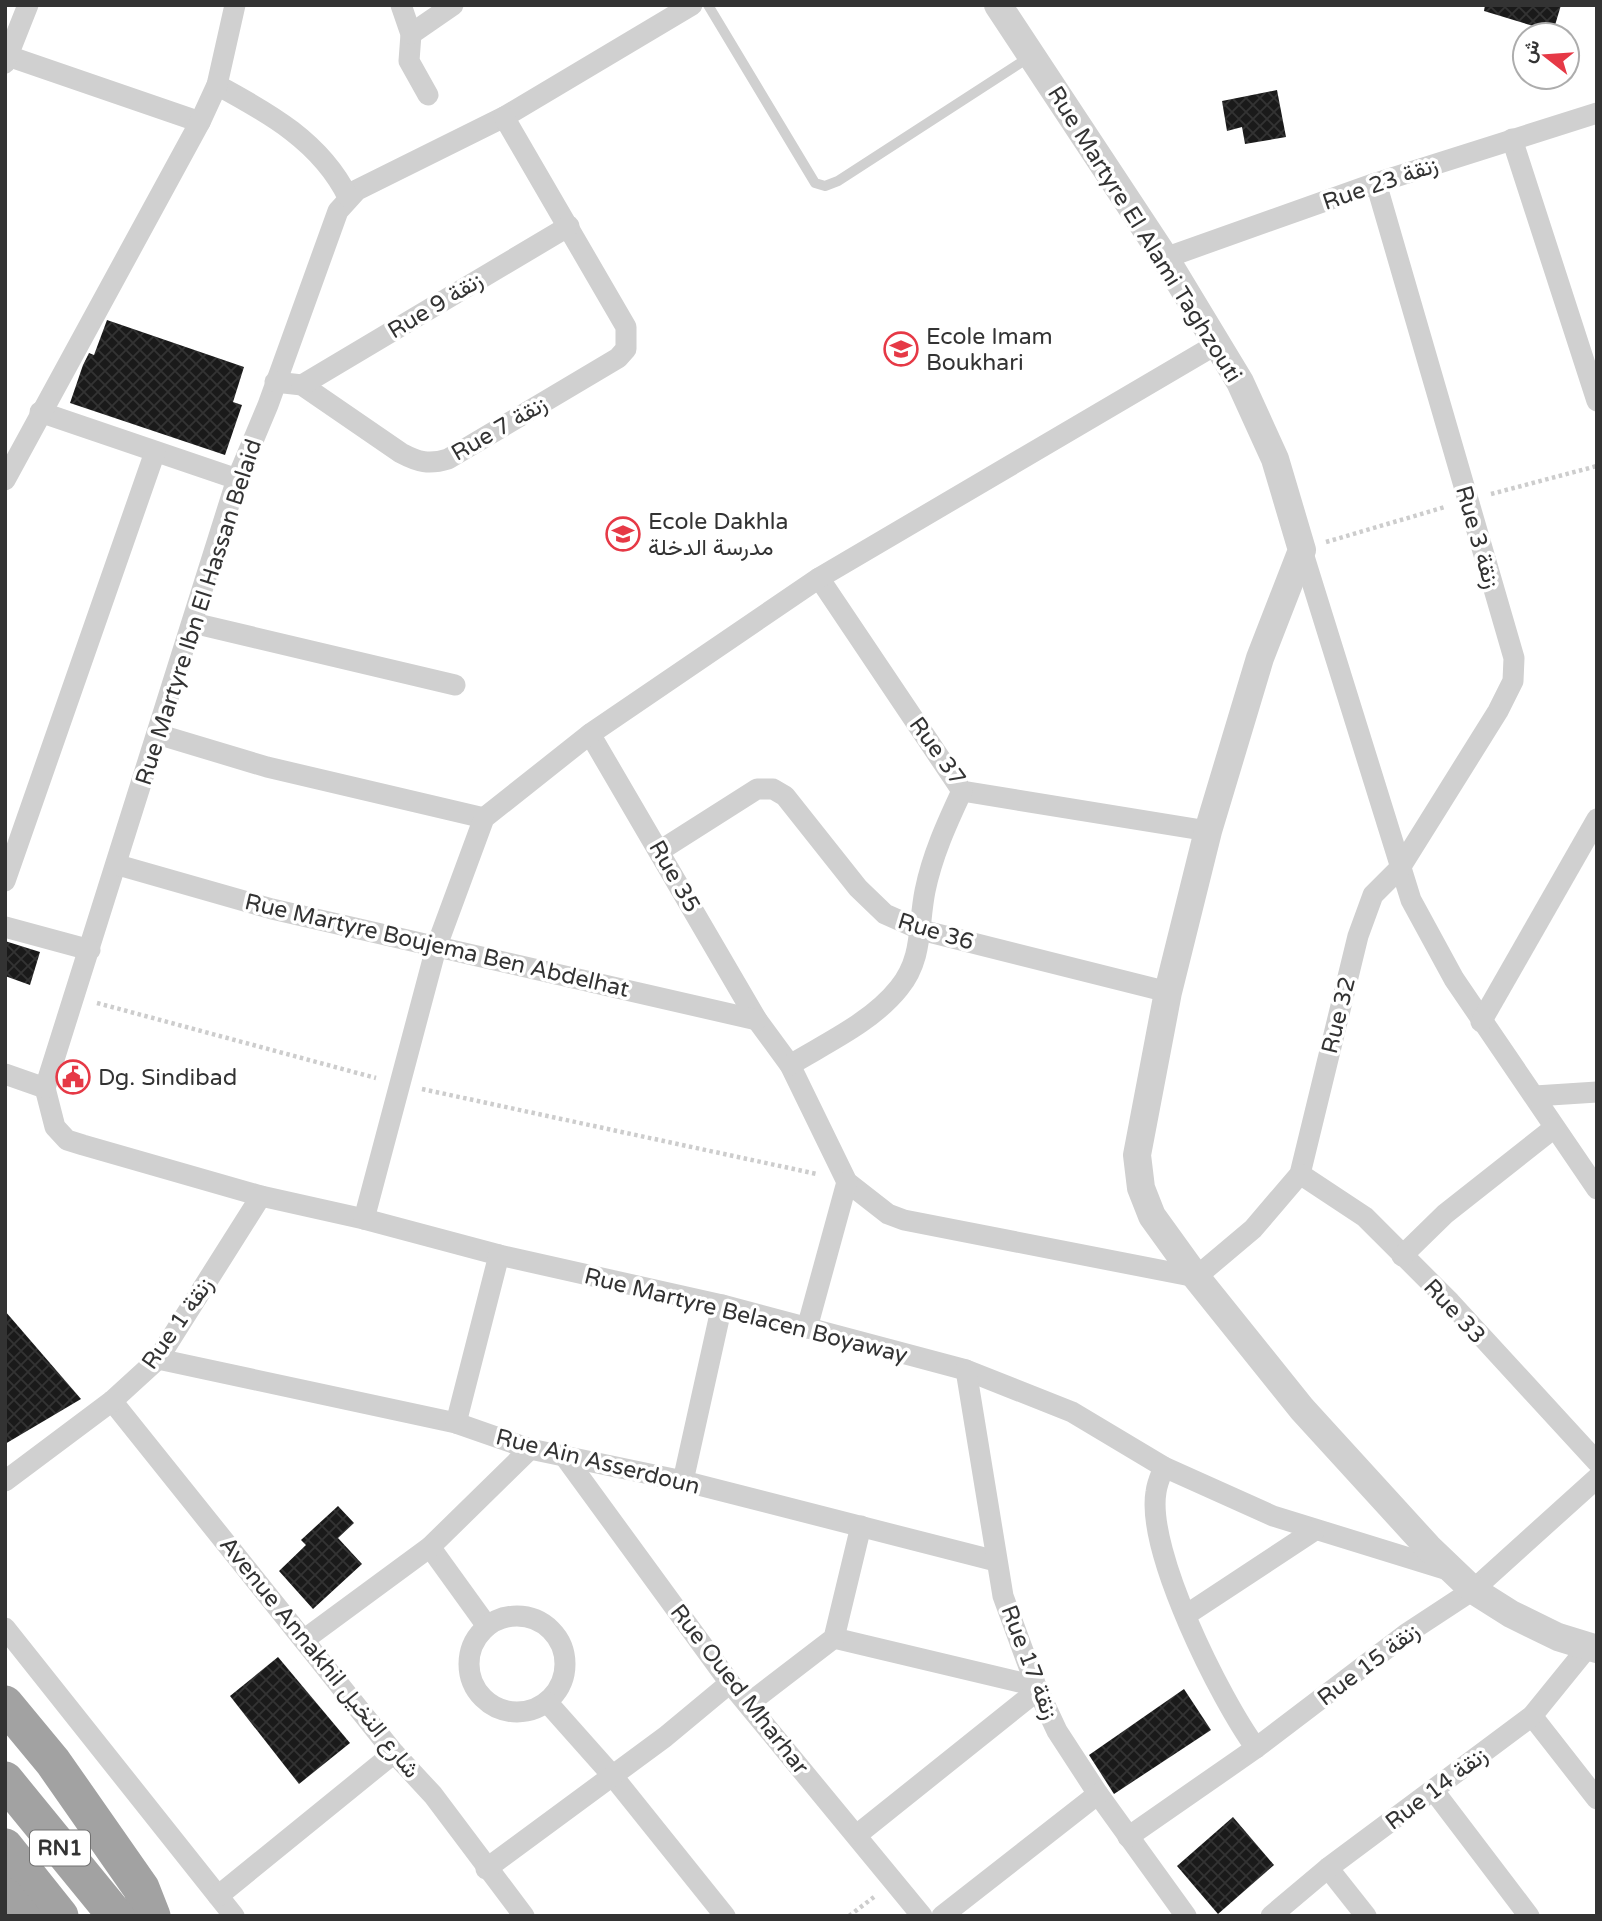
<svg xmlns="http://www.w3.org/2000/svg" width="1602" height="1921" font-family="'Varela Round',Vazirmatn,sans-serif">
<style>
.building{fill:url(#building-cross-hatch)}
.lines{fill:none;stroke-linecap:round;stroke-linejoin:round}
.path{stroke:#cdcdcd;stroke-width:4.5;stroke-dasharray:3.5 3.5;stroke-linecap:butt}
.service{stroke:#d0d0d0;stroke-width:10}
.minor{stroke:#d0d0d0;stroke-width:21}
.tertiary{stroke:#d0d0d0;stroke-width:28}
.trunk{stroke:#a2a2a2;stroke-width:37}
.labels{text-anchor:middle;stroke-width:7;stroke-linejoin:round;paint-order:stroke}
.shield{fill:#fff;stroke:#707070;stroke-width:2}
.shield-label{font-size:21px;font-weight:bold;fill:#333}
.street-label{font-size:23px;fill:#333;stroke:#fff}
.poi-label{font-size:23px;fill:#333;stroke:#fff;text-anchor:start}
</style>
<defs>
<pattern id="building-cross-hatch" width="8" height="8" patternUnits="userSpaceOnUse" patternTransform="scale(1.75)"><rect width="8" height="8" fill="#1a1a1a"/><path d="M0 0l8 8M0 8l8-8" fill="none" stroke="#333"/></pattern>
</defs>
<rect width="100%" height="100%" fill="#fff"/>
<g class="building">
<polygon points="1485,5 1561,5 1553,32 1484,11"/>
<polygon points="1277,90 1286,137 1245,144 1242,127 1227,131 1222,101"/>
<polygon points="107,320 244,367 233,402 242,405 225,455 70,403 83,365 89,353 94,355"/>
<polygon points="5,941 40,952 30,985 5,976"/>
<polygon points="5,1311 81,1399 5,1444"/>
<polygon points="338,1506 354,1523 338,1538 362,1564 313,1609 279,1571 306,1545 301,1540"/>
<polygon points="278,1657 350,1743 299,1784 230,1696"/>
<polygon points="1184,1689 1211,1730 1114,1794 1089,1755"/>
<polygon points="1233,1817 1274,1865 1218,1914 1177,1866"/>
</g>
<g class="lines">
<g class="path">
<polyline points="1491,494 1597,466"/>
<polyline points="1326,542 1445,507"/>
<polyline points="97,1003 376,1078"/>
<polyline points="422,1089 817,1174"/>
<polyline points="849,1916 874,1897"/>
</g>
<polyline class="service" points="708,5 815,183 825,186 838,181 1031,56"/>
<g class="minor">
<polyline points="401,5 411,34 409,61 428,95"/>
<polyline points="692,5 504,117 357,190 338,211 268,405 237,479 45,1088 55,1127 67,1140 83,1145 261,1196 364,1219 499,1255 722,1305 966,1370 1072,1412 1164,1467 1273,1516 1451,1571"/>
<polyline points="411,34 453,5"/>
<polyline points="8,56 200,122"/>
<polyline points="5,63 28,5"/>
<path d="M217 85C269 113 321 142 348 197"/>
<polyline points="1512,139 1597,401"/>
<polyline points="1165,258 1376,183 1597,113"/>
<path d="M275 382 302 385 401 453C418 462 429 465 448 459L618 358 626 349V327L504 117"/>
<polyline points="302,385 569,226"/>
<polyline points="40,412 237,479"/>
<polyline points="5,480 200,122 217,85 235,5"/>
<polyline points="1302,550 1411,900 1454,979 1597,1189"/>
<polyline points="819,578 962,791 1208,831"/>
<polyline points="193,623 455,685"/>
<polyline points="157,734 267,767 484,818"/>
<polyline points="590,734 757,1020 790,1065 847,1182 888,1214 904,1220 1196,1277 1253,1229 1300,1174 1358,936 1373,895 1400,868 1498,711 1513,681 1514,658 1376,183"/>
<polyline points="661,850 757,789 773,789 785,796 858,888 885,914 921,930 1168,992"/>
<polyline points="118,865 272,909 757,1020"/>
<polyline points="5,881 155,452"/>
<polyline points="5,927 90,950"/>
<polyline points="1481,1022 1597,819"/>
<path d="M790 1065C826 1043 872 1022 899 988 923 959 918 926 925 891 932 856 947 823 962 791"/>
<polyline points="5,1074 45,1088"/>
<polyline points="1535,1096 1597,1092"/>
<polyline points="1300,1174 1365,1217 1450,1302 1597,1462"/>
<polyline points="364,1219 436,948 484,818 590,734 819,578 1217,344"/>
<polyline points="1402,1256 1445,1214 1554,1128"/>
<polyline points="807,1328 847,1182"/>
<polyline points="158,1359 456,1423 530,1449 683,1481 996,1561"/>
<polyline points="966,1370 1003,1596 1036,1686 1057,1731 1098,1794 1186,1916"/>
<polyline points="112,1401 394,1753 433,1795 524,1916"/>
<polyline points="456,1423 499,1255"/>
<polyline points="565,1457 730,1683 922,1916"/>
<path d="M1164 1467C1161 1475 1157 1483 1156 1492 1146 1551 1220 1699 1256 1748"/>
<polyline points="5,1481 112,1401 158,1359 261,1196"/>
<polyline points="683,1481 722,1305"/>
<polyline points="430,1547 487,1626"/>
<polyline points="1186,1615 1315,1530"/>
<circle cx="517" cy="1664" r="48"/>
<polyline points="5,1628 234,1916"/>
<polyline points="834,1638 1036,1686"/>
<polyline points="305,1639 430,1547 530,1449"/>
<polyline points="547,1702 611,1774 725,1916"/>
<polyline points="748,1704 834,1638 861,1526"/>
<polyline points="1532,1716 1597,1799"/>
<polyline points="1434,1791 1529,1916"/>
<polyline points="858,1834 1038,1690"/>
<polyline points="1128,1837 1256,1748 1406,1634 1473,1590 1597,1478"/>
<polyline points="1328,1868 1366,1916"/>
<polyline points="486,1869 665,1737 730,1683"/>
<polyline points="218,1896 394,1753"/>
<polyline points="942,1916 1098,1794"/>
<polyline points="1271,1916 1328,1868 1532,1716 1588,1647"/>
</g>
<polyline class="tertiary" points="998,5 1165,258 1240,382 1275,459 1302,550 1260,658 1208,831 1168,992 1137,1155 1141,1188 1152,1216 1196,1277 1302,1409 1428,1547 1473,1590 1511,1614 1558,1637 1597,1649"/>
<g class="trunk">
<polyline points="5,1704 53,1762 141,1888 152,1916"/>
<polyline points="5,1780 116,1916"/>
<polyline points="5,1847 60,1916"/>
<polyline points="5,1896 21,1916"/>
</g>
</g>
<defs>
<symbol id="school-ring" viewBox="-11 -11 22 22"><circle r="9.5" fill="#fff" stroke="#e63946" stroke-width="1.5"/><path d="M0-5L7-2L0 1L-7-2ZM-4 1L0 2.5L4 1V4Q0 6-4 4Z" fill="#e63946"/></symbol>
<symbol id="civic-ring" viewBox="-11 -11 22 22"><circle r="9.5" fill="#fff" stroke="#e63946" stroke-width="1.5"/><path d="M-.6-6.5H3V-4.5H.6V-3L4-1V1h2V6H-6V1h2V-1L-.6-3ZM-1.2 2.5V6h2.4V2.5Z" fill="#e63946"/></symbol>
</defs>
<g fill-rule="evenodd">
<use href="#school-ring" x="882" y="330" width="38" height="38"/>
<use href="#school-ring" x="604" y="515" width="38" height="38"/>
<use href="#civic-ring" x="54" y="1058" width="38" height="38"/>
</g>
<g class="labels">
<rect class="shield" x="30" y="1830.5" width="60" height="35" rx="5"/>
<g class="shield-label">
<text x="60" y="1855">RN1</text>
</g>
<g class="street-label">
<text transform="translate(1380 183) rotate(-19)" y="8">Rue 23 زنقة</text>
<text transform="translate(1145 234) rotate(58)" y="8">Rue Martyre El Alami Taghzouti</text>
<text transform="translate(435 305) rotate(-31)" y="8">Rue 9 زنقة</text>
<text transform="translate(499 428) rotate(-30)" y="8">Rue 7 زنقة</text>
<text transform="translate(1478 537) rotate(74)" y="8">Rue 3 زنقة</text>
<text transform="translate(198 612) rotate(-72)" y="8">Rue Martyre Ibn El Hassan Belaid</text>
<text transform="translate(938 751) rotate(54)" y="8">Rue 37</text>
<text transform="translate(675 876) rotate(60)" y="8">Rue 35</text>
<text transform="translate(936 931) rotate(17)" y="8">Rue 36</text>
<text transform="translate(437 945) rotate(13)" y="8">Rue Martyre Boujema Ben Abdelhat</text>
<text transform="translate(1338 1015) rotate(-76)" y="8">Rue 32</text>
<text transform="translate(1455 1311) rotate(47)" y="8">Rue 33</text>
<text transform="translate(746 1315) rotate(14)" y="8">Rue Martyre Belacen Boyaway</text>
<text transform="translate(177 1323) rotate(-55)" y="8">Rue 1 زنقة</text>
<text transform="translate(598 1461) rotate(14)" y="8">Rue Ain Asserdoun</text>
<text transform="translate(320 1657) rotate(51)" y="8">Avenue Annakhil شارع النخيل</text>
<text transform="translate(1030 1662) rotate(69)" y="8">Rue 17 زنقة</text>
<text transform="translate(1368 1664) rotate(-37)" y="8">Rue 15 زنقة</text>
<text transform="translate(740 1689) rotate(52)" y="8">Rue Oued Mharhar</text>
<text transform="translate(1436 1788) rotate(-37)" y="8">Rue 14 زنقة</text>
</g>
<g class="poi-label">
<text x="926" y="344">Ecole Imam<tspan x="926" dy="26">Boukhari</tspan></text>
<text x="648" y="529">Ecole Dakhla<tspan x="648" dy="26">مدرسة الدخلة</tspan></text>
<text x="98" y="1085">Dg. Sindibad</text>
</g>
</g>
<rect width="1602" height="1921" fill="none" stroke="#333333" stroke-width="14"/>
<g transform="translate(1546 56) rotate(287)"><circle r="33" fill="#ffffff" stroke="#adadad" stroke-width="2"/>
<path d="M0-5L12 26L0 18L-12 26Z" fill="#e63946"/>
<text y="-10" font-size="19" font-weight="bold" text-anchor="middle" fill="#333333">ش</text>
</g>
</svg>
